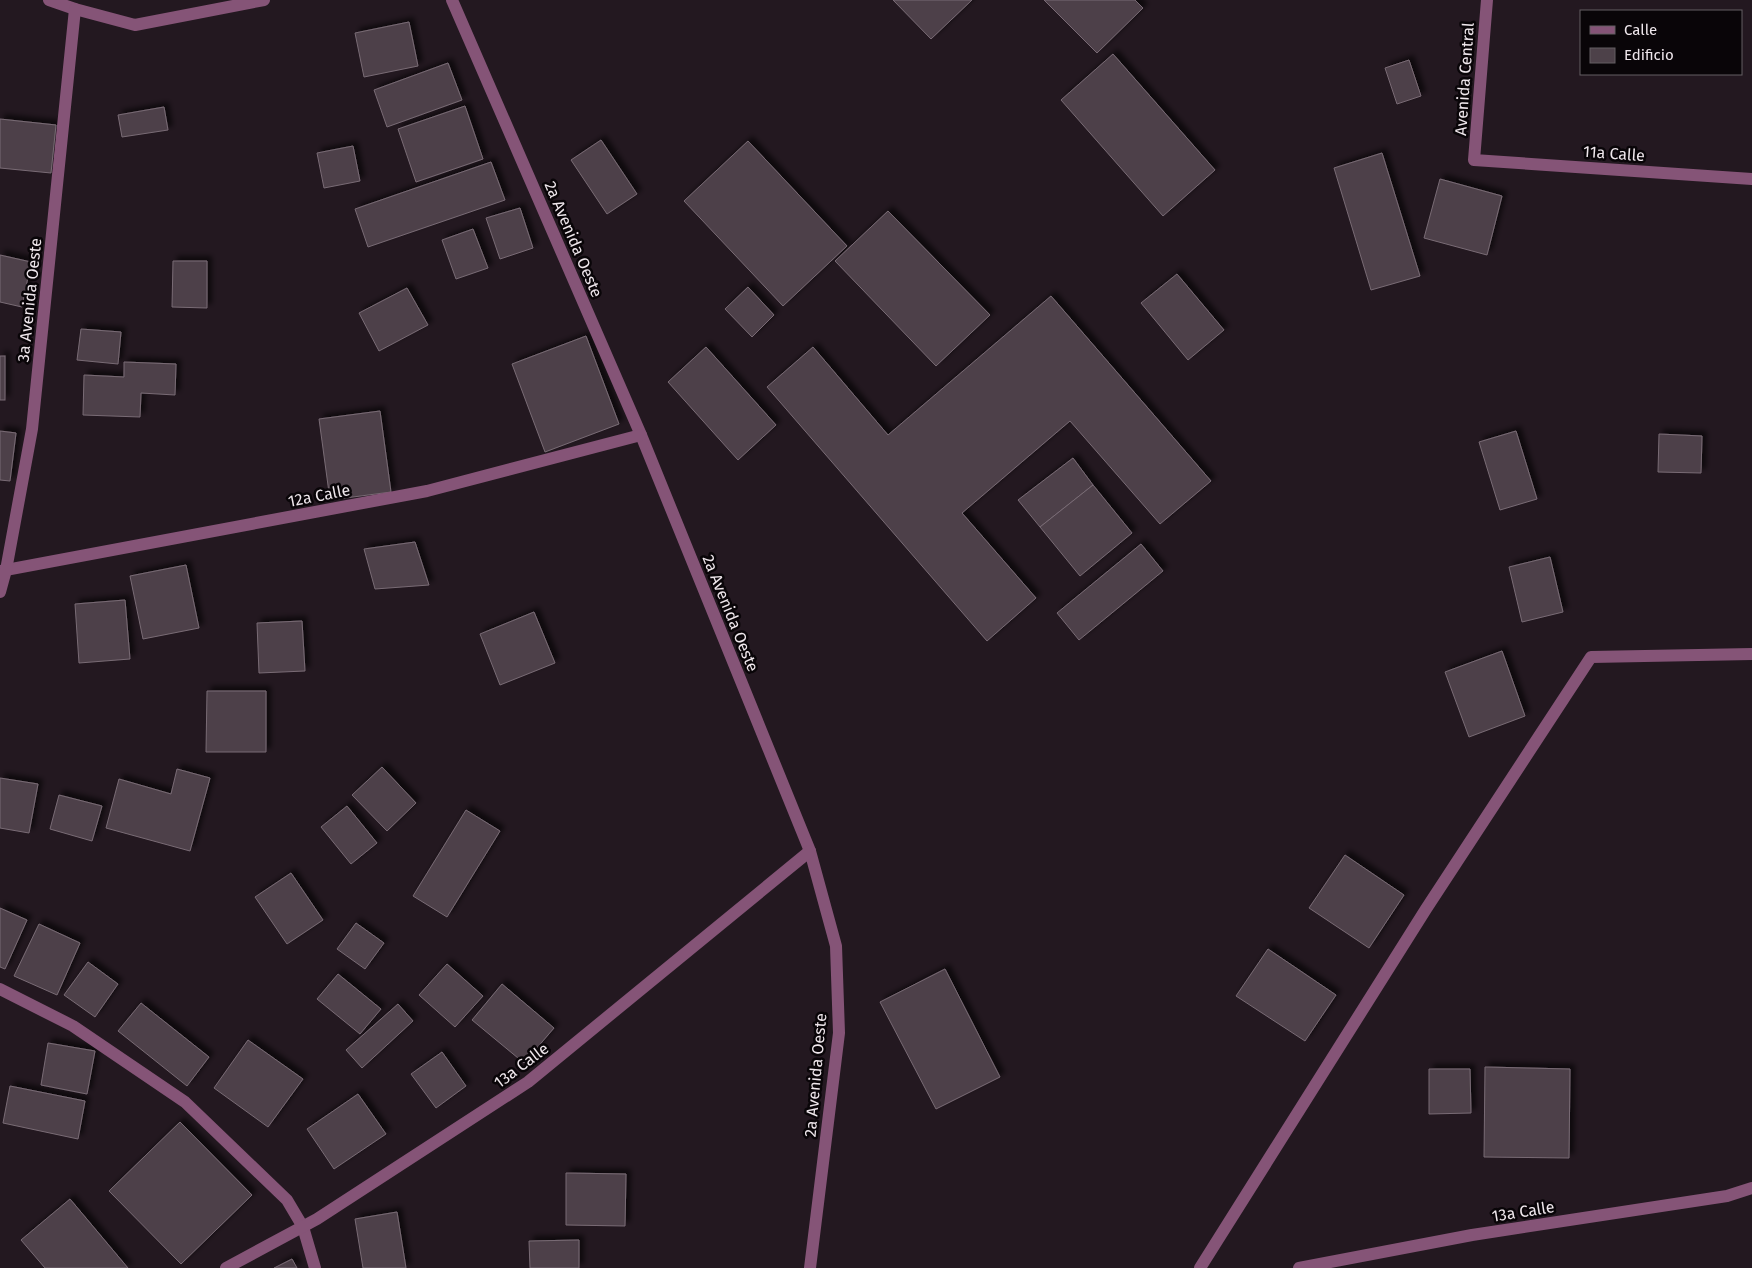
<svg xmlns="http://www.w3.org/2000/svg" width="1752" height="1268" font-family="'Fira Sans',sans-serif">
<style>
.building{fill:#4d4149;stroke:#796b75;filter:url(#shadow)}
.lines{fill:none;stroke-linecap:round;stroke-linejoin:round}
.minor{stroke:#855477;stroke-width:12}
.labels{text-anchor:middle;stroke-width:5;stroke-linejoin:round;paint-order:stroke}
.street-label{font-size:16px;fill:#efe7ec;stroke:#090508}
</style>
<defs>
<filter id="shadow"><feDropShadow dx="4.5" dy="-4.5" stdDeviation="2.5" flood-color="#0009"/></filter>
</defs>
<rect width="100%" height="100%" fill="#231820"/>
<g class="building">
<polygon points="893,0 972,0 931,39"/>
<polygon points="1044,0 1135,0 1143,8 1097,53"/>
<polygon points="409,22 418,66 364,77 355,33"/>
<polygon points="1113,54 1215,170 1163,216 1061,100"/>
<polygon points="1409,60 1421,96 1397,104 1385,68"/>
<polygon points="448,63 462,100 387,127 374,90"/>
<polygon points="465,106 483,159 416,182 398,129"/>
<polygon points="164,107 168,130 122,137 118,115"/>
<polygon points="0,119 56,125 51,173 0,168"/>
<polygon points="601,140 637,194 607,214 571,160"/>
<polygon points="748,141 847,246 783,306 684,201"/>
<polygon points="353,146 360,181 324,188 317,153"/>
<polygon points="1382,153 1420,276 1371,290 1334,168"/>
<polygon points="491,162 505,200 368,247 355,209"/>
<polygon points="1440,179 1502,196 1487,255 1424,238"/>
<polygon points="520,208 533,248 500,259 486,218"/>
<polygon points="888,211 990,315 936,366 835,261"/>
<polygon points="473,229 488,268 456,279 442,240"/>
<polygon points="0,255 31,262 22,307 0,302"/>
<polygon points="173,261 207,261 207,308 172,307"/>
<polygon points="1177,274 1224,330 1188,360 1141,303"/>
<polygon points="748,287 774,315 752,337 725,309"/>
<polygon points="407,288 428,325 379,351 359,313"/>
<polygon points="1051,296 1211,481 1160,524 1070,421 962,513 1036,598 987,641 767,387 813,347 888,435"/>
<polygon points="81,329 121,332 118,364 77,360"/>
<polygon points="586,336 619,424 545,452 512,364"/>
<polygon points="706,347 776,425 738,460 668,382"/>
<rect x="0" y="356" width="5" height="44"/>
<polygon points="124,362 176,364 175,395 141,393 140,417 83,415 84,375 124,377"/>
<polygon points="380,411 391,492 330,500 319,419"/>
<polygon points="0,431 16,433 10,481 0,480"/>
<polygon points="1516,431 1537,499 1500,510 1479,442"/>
<polygon points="1659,434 1702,436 1701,473 1658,472"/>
<polygon points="1073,458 1093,485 1040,527 1018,500"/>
<polygon points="1093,485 1132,533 1080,576 1040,527"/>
<polygon points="415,542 429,585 375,589 364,549"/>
<polygon points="1141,544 1163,571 1079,640 1057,613"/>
<polygon points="1550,557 1563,612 1522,622 1509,567"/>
<polygon points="186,565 199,628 143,639 130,576"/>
<polygon points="125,600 130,659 79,663 75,604"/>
<polygon points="534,612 555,663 500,685 480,634"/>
<polygon points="302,621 305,671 259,673 257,623"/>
<polygon points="1502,651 1525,716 1469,737 1445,672"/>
<polygon points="207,691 266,691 266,752 206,752"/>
<polygon points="382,767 416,803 387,831 352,795"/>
<polygon points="177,769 210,778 190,851 106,828 119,779 171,794"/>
<polygon points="0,778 38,784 29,833 0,828"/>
<polygon points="59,795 102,806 92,841 50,829"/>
<polygon points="347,806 377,843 351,864 321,827"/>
<polygon points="466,810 500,831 447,917 413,896"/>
<polygon points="1345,855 1404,895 1369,948 1309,908"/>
<polygon points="291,873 323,920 287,944 255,897"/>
<polygon points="0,908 27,920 5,969 0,967"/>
<polygon points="356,923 384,943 365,969 337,949"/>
<polygon points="39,924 80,943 57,995 14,976"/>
<polygon points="1268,949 1336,995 1305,1041 1236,996"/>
<polygon points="88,962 118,984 95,1017 64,995"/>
<polygon points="447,964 483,996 455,1027 419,995"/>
<polygon points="945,969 1000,1077 936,1109 880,1002"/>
<polygon points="338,974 381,1009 360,1034 317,999"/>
<polygon points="502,984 554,1028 524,1063 472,1020"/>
<polygon points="141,1003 209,1057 187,1086 118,1031"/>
<polygon points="398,1004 413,1021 362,1068 346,1050"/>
<polygon points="248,1040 303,1079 268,1127 214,1088"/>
<polygon points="48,1043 95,1051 87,1094 41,1085"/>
<polygon points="442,1052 466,1086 436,1108 411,1074"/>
<polygon points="1485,1067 1570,1069 1569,1158 1484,1157"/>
<polygon points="1429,1069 1470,1069 1471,1113 1429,1114"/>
<polygon points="10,1086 85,1101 78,1139 3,1123"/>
<polygon points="358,1094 386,1134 334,1169 307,1129"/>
<polygon points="180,1122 252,1195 181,1264 109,1191"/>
<polygon points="566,1173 626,1174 625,1226 566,1225"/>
<polygon points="70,1199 128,1268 45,1268 21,1240"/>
<polygon points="397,1212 406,1268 363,1268 355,1219"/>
<polygon points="579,1240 579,1268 530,1268 529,1241"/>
<polygon points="292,1259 297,1268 274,1268"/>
</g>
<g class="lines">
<g class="minor">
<polyline points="49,0 75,9 135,25 264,0"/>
<polyline points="452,0 641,435 810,851 836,946 839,1033 810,1268"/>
<polyline points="1487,0 1474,160 1752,179"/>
<polyline points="0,571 427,491 641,435"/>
<polyline points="0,592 6,570 32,429 75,9"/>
<polyline points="0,989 73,1026 185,1102 287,1200 303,1227 315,1268"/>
<polyline points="226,1268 317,1219 528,1082 810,851"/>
<polyline points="1200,1268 1426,909 1591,657 1752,654"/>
<polyline points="1299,1268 1472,1235 1727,1196 1752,1188"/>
</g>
</g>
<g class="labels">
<g class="street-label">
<text transform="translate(1464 79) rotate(-86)" y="6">Avenida Central</text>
<text transform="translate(1614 153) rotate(4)" y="6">11a Calle</text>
<text transform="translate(574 239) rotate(67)" y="6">2a Avenida Oeste</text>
<text transform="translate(29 300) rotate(-84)" y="6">3a Avenida Oeste</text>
<text transform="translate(319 495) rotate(-11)" y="6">12a Calle</text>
<text transform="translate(731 613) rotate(68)" y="6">2a Avenida Oeste</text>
<text transform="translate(521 1065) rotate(-37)" y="6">13a Calle</text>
<text transform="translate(815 1075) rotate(-85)" y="6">2a Avenida Oeste</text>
<text transform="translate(1523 1211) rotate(-9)" y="6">13a Calle</text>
</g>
</g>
<rect x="1580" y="10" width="162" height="65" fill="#090508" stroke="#655f63"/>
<rect x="1590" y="26" width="25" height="8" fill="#855477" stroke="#655f63"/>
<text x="1624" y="35" font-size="15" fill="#efe7ec">Calle</text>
<rect x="1590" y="48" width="25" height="15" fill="#4d4149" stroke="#655f63"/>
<text x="1624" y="60" font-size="15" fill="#efe7ec">Edificio</text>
</svg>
